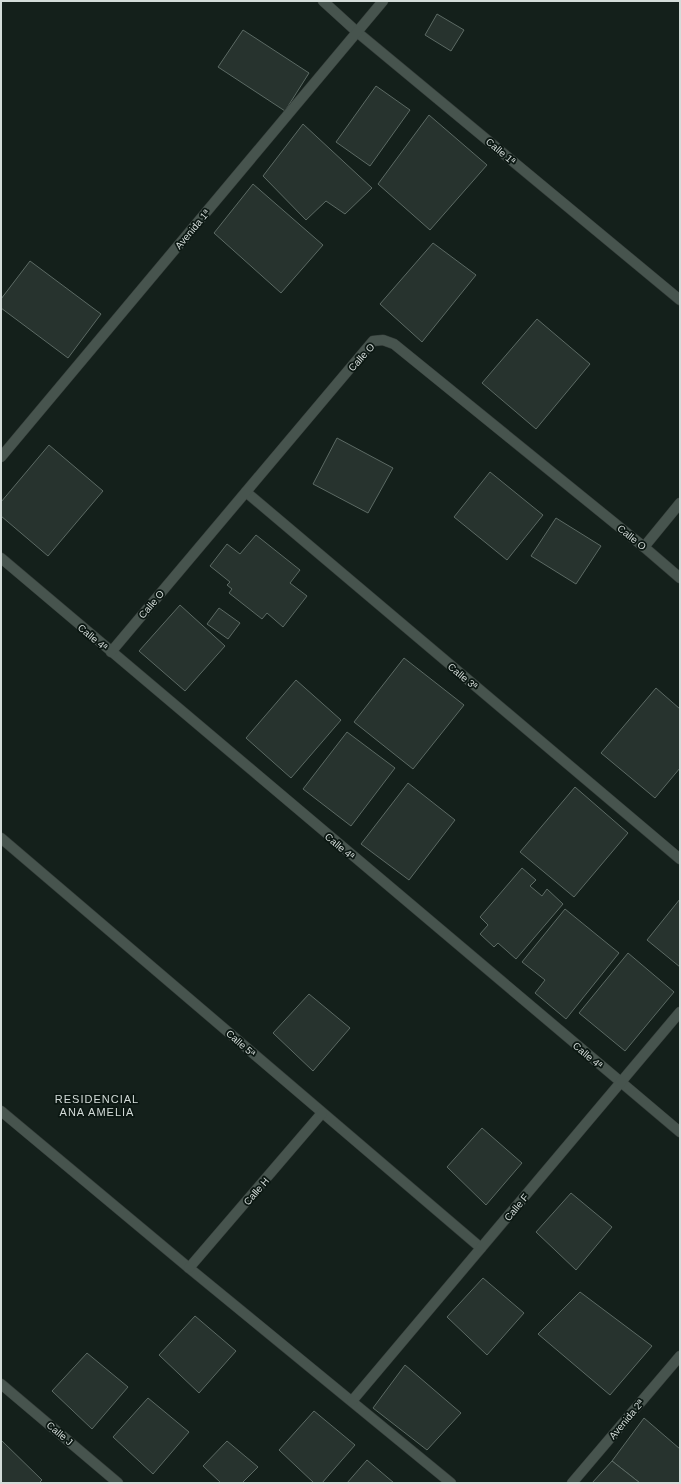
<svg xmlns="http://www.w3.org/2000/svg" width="681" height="1484" font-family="Arial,sans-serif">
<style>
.building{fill:#27332e;stroke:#5c6a64}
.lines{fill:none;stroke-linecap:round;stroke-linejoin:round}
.minor-casing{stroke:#343c39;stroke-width:11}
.minor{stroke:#47544e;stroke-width:10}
.labels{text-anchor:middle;stroke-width:3.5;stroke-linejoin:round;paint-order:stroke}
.street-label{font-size:10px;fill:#d4dcd9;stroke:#0b1712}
.neighbourhood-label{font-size:11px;letter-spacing:1px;fill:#d4dcd9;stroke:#0b1712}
</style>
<rect width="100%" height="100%" fill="#14201b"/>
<g class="building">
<polygon points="437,14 464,30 451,51 425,35"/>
<polygon points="243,30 309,73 285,111 218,67"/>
<polygon points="376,86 410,110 370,166 336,142"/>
<polygon points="429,115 487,165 430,230 378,184"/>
<polygon points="303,124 372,188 345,214 326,201 306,220 263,176"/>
<polygon points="253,184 323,245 281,293 214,233"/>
<polygon points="433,243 476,275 422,342 380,304"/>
<polygon points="30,261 101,314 68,358 1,308 1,299"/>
<polygon points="537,319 590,364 536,429 482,383"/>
<polygon points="337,438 393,468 368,513 313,484"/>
<polygon points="49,445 103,491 48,556 1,516 1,502"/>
<polygon points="490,472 543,515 507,560 454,517"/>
<polygon points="556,518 601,546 576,584 531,556"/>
<polygon points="256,535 300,570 290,583 307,596 283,627 267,613 262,619 229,593 232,589 227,585 230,582 210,566 227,544 240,554"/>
<polygon points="180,605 225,646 185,691 139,651"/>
<polygon points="219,608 240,623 228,639 207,624"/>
<polygon points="404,658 464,705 413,769 354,722"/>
<polygon points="296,680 341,720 291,778 246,738"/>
<polygon points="656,688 680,709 680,768 655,798 601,753"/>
<polygon points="347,732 395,768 351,826 303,789"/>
<polygon points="408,783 455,820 409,880 361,844"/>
<polygon points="575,787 628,833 574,897 520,852"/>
<polygon points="522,868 536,880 530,886 542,896 547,889 563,904 516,959 498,943 494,947 480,934 488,925 480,917"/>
<polygon points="680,899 680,967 647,940"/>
<polygon points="565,909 619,953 566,1019 535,993 545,980 522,962"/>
<polygon points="628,953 674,992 625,1051 579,1013"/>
<polygon points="309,994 350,1028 313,1071 273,1033"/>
<polygon points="482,1128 522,1163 486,1205 447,1167"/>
<polygon points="571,1193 612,1227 576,1270 536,1232"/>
<polygon points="483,1278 524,1313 487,1355 447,1317"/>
<polygon points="580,1292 652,1346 610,1395 538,1334"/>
<polygon points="195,1316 236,1351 199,1393 159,1355"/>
<polygon points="87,1353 128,1387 92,1429 52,1391"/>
<polygon points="405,1365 461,1413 427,1450 373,1408"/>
<polygon points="148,1398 189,1432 153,1474 113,1437"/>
<polygon points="314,1411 355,1445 322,1483 314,1483 279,1450"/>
<polygon points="644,1418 680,1449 680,1483 640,1483 612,1461"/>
<polygon points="1,1440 42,1480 39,1483 1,1483"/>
<polygon points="227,1441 258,1467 242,1483 221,1483 203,1466"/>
<polygon points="367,1460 394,1483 347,1483"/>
<polygon points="612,1461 640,1483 592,1483"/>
</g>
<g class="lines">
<defs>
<g id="minor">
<polyline points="323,1 357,32 680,300"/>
<polyline points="1,457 383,1"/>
<polyline points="246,492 680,859"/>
<polyline points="644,547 680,503"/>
<polyline points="1,558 680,1132"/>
<polyline points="111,652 373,341 383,340 394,344 644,547 680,578"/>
<polyline points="1,838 481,1248"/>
<polyline points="1,1111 189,1268 451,1483"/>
<polyline points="189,1268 322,1113"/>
<polyline points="1,1384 118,1483"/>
<polyline points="352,1401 680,1012"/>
<polyline points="572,1483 680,1356"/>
</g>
</defs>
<use href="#minor" class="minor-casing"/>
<use href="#minor" class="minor"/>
</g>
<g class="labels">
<g class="street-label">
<text transform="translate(501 151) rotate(40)" y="4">Calle 1ª</text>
<text transform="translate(192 229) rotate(-50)" y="4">Avenida 1ª</text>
<text transform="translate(361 357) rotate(-48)" y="4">Calle O</text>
<text transform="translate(632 537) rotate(39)" y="4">Calle O</text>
<text transform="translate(151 604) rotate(-50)" y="4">Calle O</text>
<text transform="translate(93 637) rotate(40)" y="4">Calle 4ª</text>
<text transform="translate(463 676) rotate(40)" y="4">Calle 3ª</text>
<text transform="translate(340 846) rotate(40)" y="4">Calle 4ª</text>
<text transform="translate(241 1043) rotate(41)" y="4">Calle 5ª</text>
<text transform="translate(588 1055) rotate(40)" y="4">Calle 4ª</text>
<text transform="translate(256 1191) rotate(-49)" y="4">Calle H</text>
<text transform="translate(516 1207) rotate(-50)" y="4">Calle F</text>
<text transform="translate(626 1419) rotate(-50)" y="4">Avenida 2ª</text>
<text transform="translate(60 1433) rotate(40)" y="4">Calle J</text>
</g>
<g class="neighbourhood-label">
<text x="97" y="1103">RESIDENCIAL<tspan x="97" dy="13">ANA AMELIA</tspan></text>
</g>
</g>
<rect width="681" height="1484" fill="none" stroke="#d4dcd9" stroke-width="4"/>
</svg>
